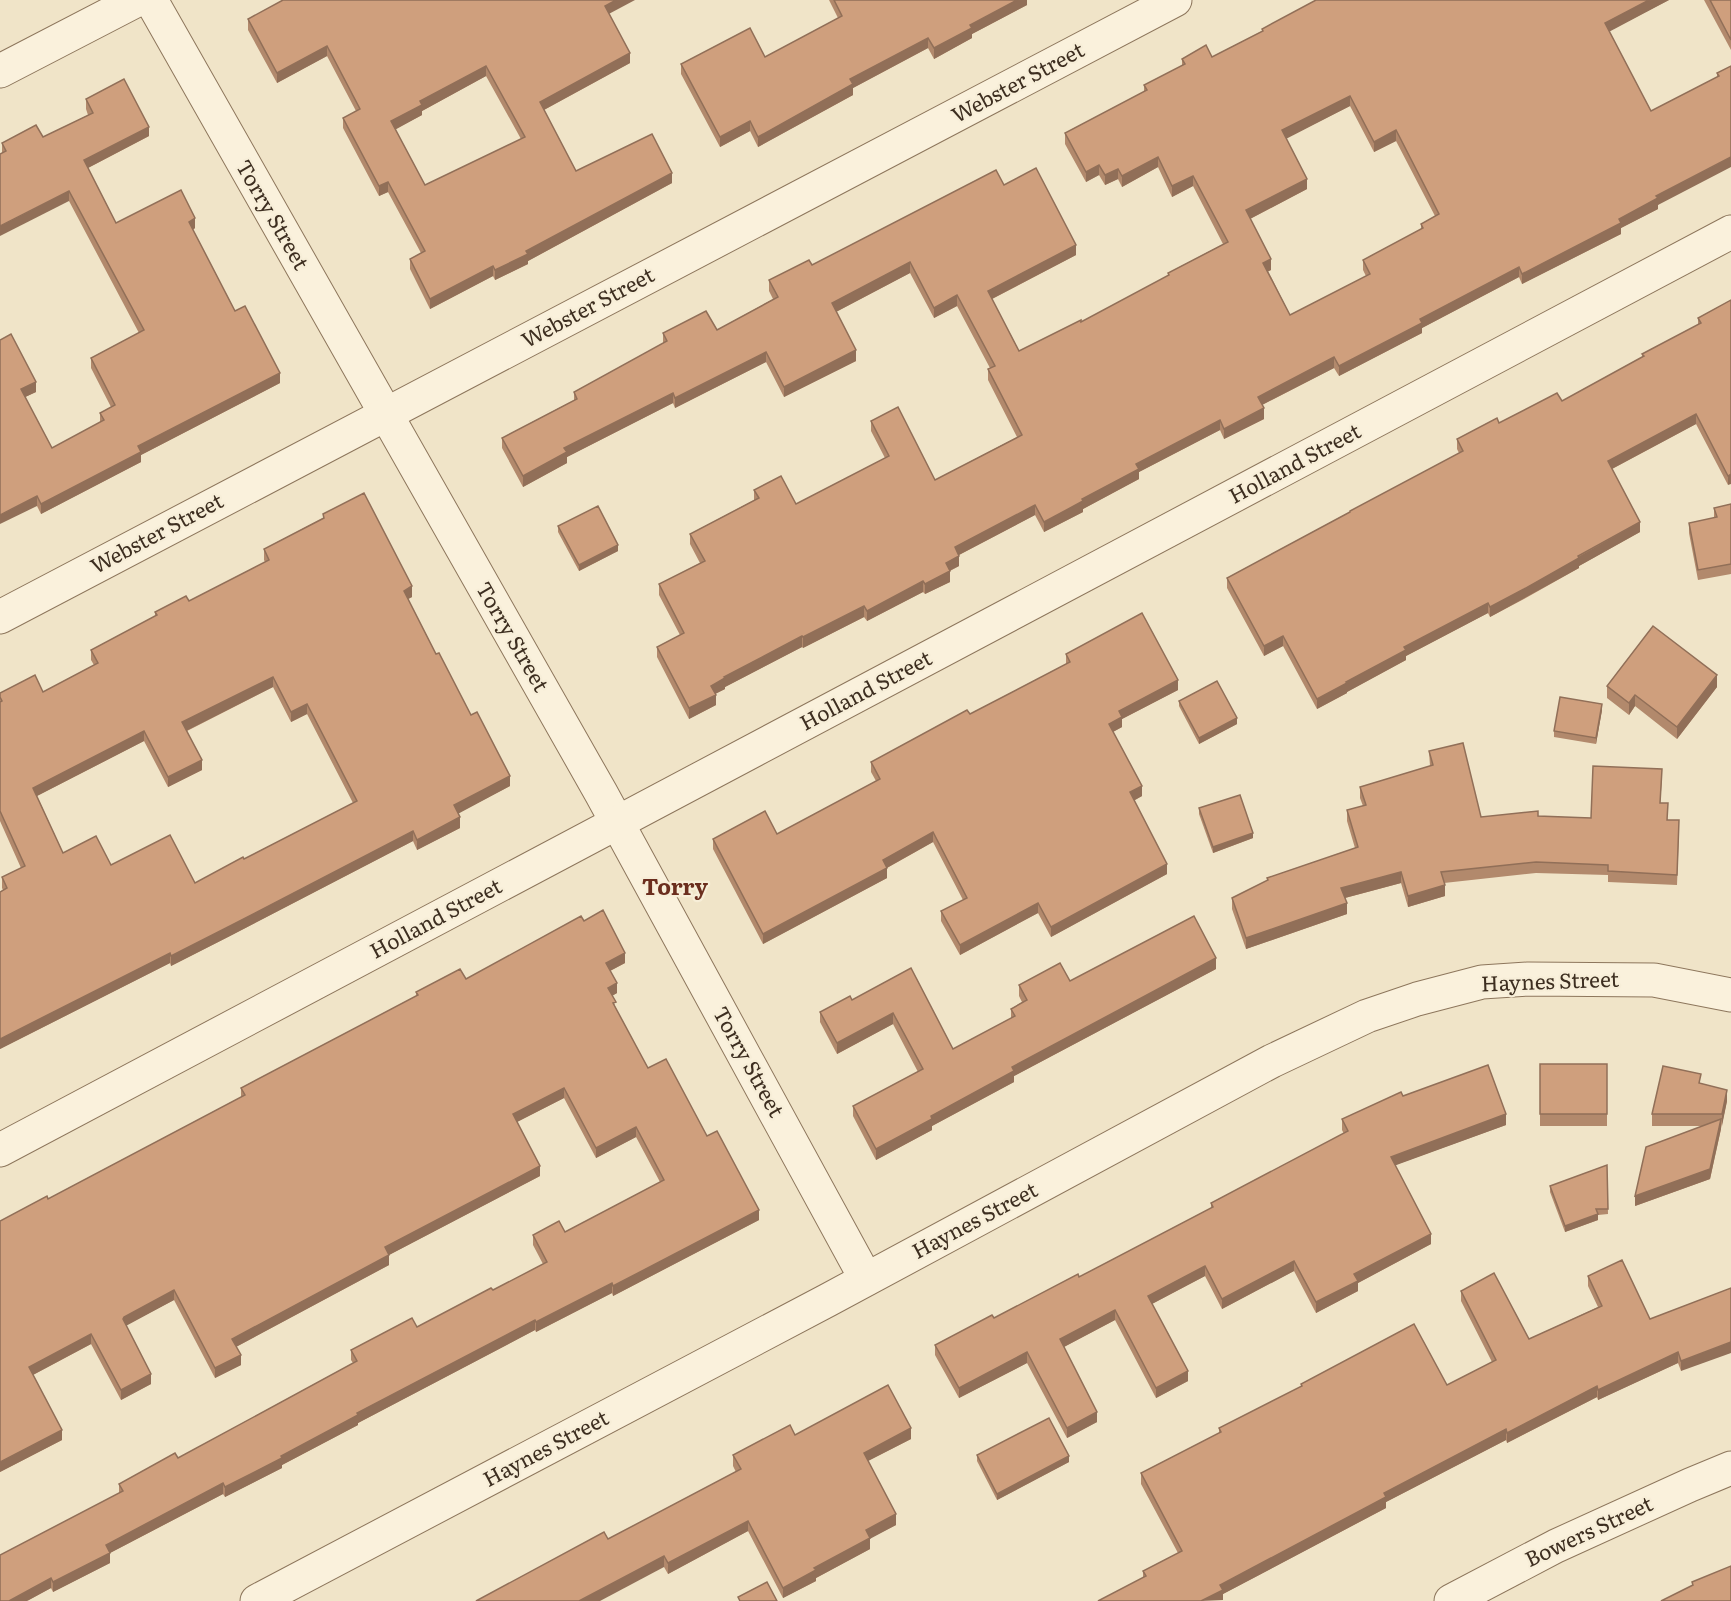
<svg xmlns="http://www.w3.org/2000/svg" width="1731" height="1601" font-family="Literata,serif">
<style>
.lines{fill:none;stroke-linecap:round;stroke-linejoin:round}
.street-casing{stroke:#8d765c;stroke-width:35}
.street{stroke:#faf1dc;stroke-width:33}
.wall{fill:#b2896c;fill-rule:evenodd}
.shaded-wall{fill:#916f58}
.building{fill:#cf9f7d;stroke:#916f58;stroke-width:1.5;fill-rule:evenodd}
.labels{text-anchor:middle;stroke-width:4.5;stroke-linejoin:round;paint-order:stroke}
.street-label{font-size:21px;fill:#3d2e20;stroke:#f7eed8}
.neighbourhood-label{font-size:22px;font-weight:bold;fill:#6b2e1e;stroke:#f7eed8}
</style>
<rect width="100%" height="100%" fill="#f0e4c8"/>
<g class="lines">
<defs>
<g id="street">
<polyline points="151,0 601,793 866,1279"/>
<polyline points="0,71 137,0"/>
<polyline points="0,617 1175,0"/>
<polyline points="0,1150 1731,232"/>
<polyline points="257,1601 828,1300 1272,1061 1367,1016 1417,999 1482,982 1528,979 1654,980 1731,995"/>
<polyline points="1451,1601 1556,1546 1690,1485 1731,1468"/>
</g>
</defs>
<use href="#street" class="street-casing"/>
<use href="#street" class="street"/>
</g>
<g class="wall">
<polygon points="829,0 1027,0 1027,5 972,34 972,38 934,59 928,48 853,88 853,95 758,147 750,131 720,147 681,74 681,64 765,57 838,18"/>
<path d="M1316 0H1669L1609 31 1651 111 1717 77V73L1731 66 1658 205V209L1621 228V234L1522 284 1519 277 1422 328V333L1339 376 1334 368 1262 405 1264 419 1224 439 1220 430 1139 472V479L1083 509V512L1044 532 1035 515 959 555V566L950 571V582L925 594 923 592 867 621 864 617 803 648 802 647 725 687V689L715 694 716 705 689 719 657 657V647L680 635 659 595V584L700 563 690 544V534L754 500V490L796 504 885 458 871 431V421L935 480 1017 437 988 380V369L990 368 957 306 934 318 910 273 836 312 856 361 784 397 766 362 675 408 673 403 567 457V463L523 487 502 448V438L574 400V392L663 344V333L717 330 773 299 769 291V280L812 265 1004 185 1076 255 992 299 1019 351 1081 322 1168 276V273L1223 244 1193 186 1172 197 1158 167 1122 187 1118 179 1105 185 1099 175 1086 182 1065 144V133L1144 92V85L1182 66V59L1212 57 1262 31V29ZM1350 106 1374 152 1396 141 1435 216 1421 224V229L1363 260V270L1366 276 1290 315 1268 271 1271 270 1250 219 1307 189 1286 138Z"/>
<polygon points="1704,0 1731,0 1731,50"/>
<path d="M609 14 630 63 544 110 576 171 672 183 528 261V264L495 280 493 276 430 309 410 269V259L421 253 388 192 379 196 343 128V118L356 111 327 56 277 83 248 30V19ZM486 76 521 139 425 185 395 129 422 115V111Z"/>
<polygon points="86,99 149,136 88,168 116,223 195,228 193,230 235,311 280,383 141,455 141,462 41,514 37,506 0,340 36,392 25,397 52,448 100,423 100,413 111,407 91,368 91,358 139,333 69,201 2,153 2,143 43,137 88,115 86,109"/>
<polygon points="1731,300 1728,485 1696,424 1612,469 1640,532 1579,566 1579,568 1524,599 1490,617 1488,613 1406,656 1406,660 1347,692 1347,693 1317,709 1283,646 1264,656 1227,588 1227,578 1459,453 1457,449 1457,439 1562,401 1642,357 1642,354 1698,325 1698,318"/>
<polygon points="1731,504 1731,574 1698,580 1689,533 1689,523 1714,518 1714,508"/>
<path d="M323 514 412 597 408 599 436 654 510 786 458 813 460 828 417 850 413 841 230 936 171 966 170 963 0 1049V892L3 890 2 888V877L21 868 0 821V693L43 692 94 665 91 660V650L155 616V612L189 601 265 562 264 560V549L323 518ZM273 687 291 722 307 714 353 803 244 859 195 883 111 865 63 853 37 796 144 741 168 787 202 770 187 731Z"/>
<polygon points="558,526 618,551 579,571 558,532"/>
<polygon points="1066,654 1178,690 1122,719 1122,727 1113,732 1142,796 1134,800 1167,874 1051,937 1038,913 960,955 941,921 941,911 963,900 933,842 887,868 887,878 763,944 713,849 713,839 777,834 876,781 871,772 871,762 970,714 1066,664"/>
<polygon points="1607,686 1717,687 1677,739 1635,706 1629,715 1607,698"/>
<polygon points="1179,701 1237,724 1199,744 1179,706"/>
<polygon points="1602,710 1596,744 1554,737 1554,731"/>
<polygon points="1429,751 1481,817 1538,816 1591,818 1662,780 1660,803 1668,820 1679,831 1677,885 1608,882 1608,875 1536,873 1444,883 1445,896 1408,907 1401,883 1345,898 1347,914 1246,949 1232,909 1232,898 1267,881 1267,878 1355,848 1347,821 1347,810 1363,806 1360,798 1360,787 1430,766"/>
<polygon points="1199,808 1253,838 1213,853 1199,814"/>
<polygon points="584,921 625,963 610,971 617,993 612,996 616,1009 648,1068 707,1136 759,1220 613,1296 612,1293 536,1332 535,1330 358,1423 358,1425 282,1465 282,1468 225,1497 223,1494 110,1553 110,1563 53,1592 51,1588 27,1601 119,1493 119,1484 178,1458 353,1363 351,1360 351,1350 417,1327 493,1290 543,1264 533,1245 533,1235 565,1232 660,1182 636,1137 596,1158 564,1098 517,1122 540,1176 389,1255 389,1265 236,1347 241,1365 215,1378 174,1300 126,1325 151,1384 121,1400 91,1344 33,1375 62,1440 0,1472 48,1199 241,1097 241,1088 416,996 416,992 466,979"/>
<polygon points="911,968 953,1049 1011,1019 1011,1009 1022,1002 1019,996 1019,985 1216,969 1014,1076 1014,1082 932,1126 932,1130 876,1160 853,1116 853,1106 918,1072 893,1024 837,1054 820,1022 820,1012 852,1000"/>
<rect x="1540" y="1064" width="67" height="62"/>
<polygon points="1701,1084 1727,1101 1710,1179 1635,1206 1703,1126 1652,1126 1652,1114"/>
<polygon points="1403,1096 1506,1125 1395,1165 1431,1244 1358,1283 1358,1291 1316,1313 1294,1271 1222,1309 1205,1276 1152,1304 1188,1381 1156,1398 1115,1320 1064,1347 1097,1422 1067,1438 1027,1363 959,1398 935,1355 935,1345 994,1318 1079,1277 1211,1208 1211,1203 1344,1134 1342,1130 1342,1119"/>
<polygon points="1607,1165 1608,1214 1598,1215 1598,1220 1565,1232 1550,1192 1550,1186"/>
<polygon points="1588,1276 1650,1319 1731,1288 1681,1371 1678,1363 1598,1400 1597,1397 1507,1443 1506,1440 1386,1502 1386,1508 1223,1594 1223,1600 1143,1578 1143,1571 1178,1553 1141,1484 1141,1473 1219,1433 1219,1428 1301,1387 1301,1384 1447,1385 1492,1362 1461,1301 1461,1291 1529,1339 1598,1307 1588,1286"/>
<polygon points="795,1435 911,1439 868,1461 896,1525 870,1538 870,1549 816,1578 816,1581 783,1598 748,1531 668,1574 664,1567 608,1539 736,1472 733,1466 733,1455"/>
<polygon points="977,1455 1069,1462 997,1500 977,1461"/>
</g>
<g class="shaded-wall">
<polygon points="616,0 635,0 605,16 605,6"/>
<polygon points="1017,0 1027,0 1027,5 972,34 972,38 934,59 934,48 970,25"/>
<polygon points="1649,0 1669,0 1605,34 1605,23"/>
<polygon points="928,38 928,48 853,88 853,95 758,147 758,137 850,79"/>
<polygon points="327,46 327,56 277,83 277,73"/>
<polygon points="630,53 630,63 540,112 540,102"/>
<polygon points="486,66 486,76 422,111 422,115 391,132 391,121 420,101"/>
<polygon points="1350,96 1350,106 1282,141 1282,130"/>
<polygon points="750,121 750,131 720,147 720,137"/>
<polygon points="149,127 149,136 84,170 84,160"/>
<polygon points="1396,130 1396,141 1374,152 1374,142"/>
<polygon points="1158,157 1158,167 1122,187 1122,176"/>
<polygon points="1731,157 1731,167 1658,205 1658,209 1621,228 1621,234 1522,284 1522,274 1619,219 1656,196"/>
<polygon points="1099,165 1099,175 1086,182 1086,172"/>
<polygon points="1118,169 1118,179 1105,185 1105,175"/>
<polygon points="672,173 672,183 528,261 528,264 495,280 495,270 526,251"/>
<polygon points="1193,176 1193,186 1172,197 1172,186"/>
<polygon points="1307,179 1307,189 1246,221 1246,210"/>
<polygon points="388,182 388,192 379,196 379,186"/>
<polygon points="69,191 69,201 0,236 0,226"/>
<polygon points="195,218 195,228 189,232 189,222"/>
<polygon points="1076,245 1076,255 988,301 988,291"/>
<polygon points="1271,259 1271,270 1263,274 1263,263"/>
<polygon points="910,262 910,273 832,314 832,303"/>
<polygon points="493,266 493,276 430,309 430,299"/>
<polygon points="1519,267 1519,277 1422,328 1422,333 1339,376 1339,366 1420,319"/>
<polygon points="957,295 957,306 934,318 934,308"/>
<polygon points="856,350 856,361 784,397 784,387"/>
<polygon points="766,352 766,362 675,408 675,398"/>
<polygon points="1334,357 1334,368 1258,407 1258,397"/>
<polygon points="280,373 280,383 141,455 141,462 41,514 41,504 138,446"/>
<polygon points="36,382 36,392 21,399 21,389"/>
<polygon points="673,393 673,403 567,457 567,463 523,487 523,476 564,448"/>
<polygon points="1264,408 1264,419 1224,439 1224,429"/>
<polygon points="1696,414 1696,424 1608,471 1608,461"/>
<polygon points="1220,420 1220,430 1139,472 1139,479 1083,509 1083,512 1044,532 1044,522 1082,499 1136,464"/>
<polygon points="1731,474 1731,484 1728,485 1728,476"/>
<polygon points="37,496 37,506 0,524 0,515"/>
<polygon points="1035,505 1035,515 955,557 955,547"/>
<polygon points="1640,522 1640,532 1579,566 1579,568 1490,617 1490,607"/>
<polygon points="618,545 618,551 579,571 579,565"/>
<polygon points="959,556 959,566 947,572 950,571 950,582 925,594 925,584 946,563"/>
<polygon points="923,581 923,592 867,621 867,611"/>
<polygon points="412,586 412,597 404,601 404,591"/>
<polygon points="1488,603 1488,613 1406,656 1406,660 1347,692 1347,693 1317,709 1317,699 1404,647"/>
<polygon points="864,606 864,617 803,648 803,637"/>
<polygon points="802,636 802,647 725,687 725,689 711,696 711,686 724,677"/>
<polygon points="1283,636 1283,646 1264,656 1264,646"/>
<polygon points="1717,675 1717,687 1677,739 1677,727"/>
<polygon points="273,677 273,687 182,733 182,722"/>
<polygon points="1178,680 1178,690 1122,719 1122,727 1109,734 1109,724 1119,711"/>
<polygon points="716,695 716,705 689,719 689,708"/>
<polygon points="1635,695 1635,706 1629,715 1629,703"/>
<polygon points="307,704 307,714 291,722 291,712"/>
<polygon points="1602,704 1602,710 1596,744 1596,738"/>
<polygon points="1237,718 1237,724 1199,744 1199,738"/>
<polygon points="144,731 144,741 33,798 33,788"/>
<polygon points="202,760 202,770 168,787 168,777"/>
<polygon points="510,776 510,786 454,816 454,805"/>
<polygon points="1142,786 1142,796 1130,803 1130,792"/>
<polygon points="460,817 460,828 417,850 417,840"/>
<polygon points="413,831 413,841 230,936 171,966 171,956"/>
<polygon points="933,832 933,842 883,870 883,860"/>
<polygon points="1253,833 1253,838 1213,853 1213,847"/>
<polygon points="1167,864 1167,874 1051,937 1051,927"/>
<polygon points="887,868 887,878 763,944 763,934"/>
<polygon points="1401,872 1401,883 1341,899 1341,888"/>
<polygon points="1445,885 1445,896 1408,907 1408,896"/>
<polygon points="1038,903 1038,913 960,955 960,945"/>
<polygon points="1347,903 1347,914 1246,949 1246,938"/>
<polygon points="170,953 170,963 0,1049 0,1039"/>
<polygon points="625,953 625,963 606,973 606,963"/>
<polygon points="1216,958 1216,969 1014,1076 1014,1082 932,1126 932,1130 876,1160 876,1149 1012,1067"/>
<polygon points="617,983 617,993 608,998 608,988"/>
<polygon points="893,1013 893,1024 837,1054 837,1043"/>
<polygon points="564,1088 564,1098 513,1124 513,1114"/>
<polygon points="1727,1090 1727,1101 1722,1126 1722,1114"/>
<polygon points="1506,1114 1506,1125 1391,1167 1391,1157"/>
<polygon points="1721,1119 1721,1129 1710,1179 1635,1206 1635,1196"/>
<polygon points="636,1127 636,1137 596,1158 596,1148"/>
<polygon points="540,1166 540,1176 389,1255 389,1265 232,1349 232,1339 385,1247"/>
<polygon points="759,1210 759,1220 613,1296 613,1286"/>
<polygon points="1598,1214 1598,1220 1565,1232 1565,1226"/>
<polygon points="1431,1234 1431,1244 1358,1283 1358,1291 1316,1313 1316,1302 1354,1274"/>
<polygon points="1294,1261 1294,1271 1222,1309 1222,1299"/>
<polygon points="1205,1266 1205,1276 1148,1306 1148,1296"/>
<polygon points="612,1283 612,1293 536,1332 536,1322"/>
<polygon points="174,1290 174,1300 124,1327 123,1329 124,1317"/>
<polygon points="1115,1310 1115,1320 1060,1349 1060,1339"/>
<polygon points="535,1320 535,1330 358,1423 358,1425 282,1465 282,1468 225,1497 225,1487 357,1413"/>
<polygon points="91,1334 91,1344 29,1377 29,1367"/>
<polygon points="1731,1342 1731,1353 1681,1371 1681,1361"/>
<polygon points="1027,1352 1027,1363 959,1398 959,1388"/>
<polygon points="1678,1352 1678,1363 1598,1400 1598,1390"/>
<polygon points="241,1355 241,1365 215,1378 215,1368"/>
<polygon points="1188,1371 1188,1381 1156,1398 1156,1388"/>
<polygon points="151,1374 151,1384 121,1400 121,1390"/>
<polygon points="1597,1386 1597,1397 1507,1443 1507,1433"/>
<polygon points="1097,1412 1097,1422 1067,1438 1067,1428"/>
<polygon points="911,1428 911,1439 864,1463 864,1453"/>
<polygon points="1506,1429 1506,1440 1386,1502 1386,1508 1223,1594 1223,1600 1201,1601 1220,1585 1384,1493"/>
<polygon points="62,1430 62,1440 0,1472 0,1462"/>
<polygon points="1069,1456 1069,1462 997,1500 997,1494"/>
<polygon points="223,1483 223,1494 110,1553 110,1563 53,1592 53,1582 106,1545"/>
<polygon points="896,1514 896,1525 866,1541 866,1530"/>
<polygon points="748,1521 748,1531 668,1574 668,1563"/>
<polygon points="870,1538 870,1549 816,1578 816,1581 783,1598 783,1588 814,1568"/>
<polygon points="664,1556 664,1567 600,1601 579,1601"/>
<polygon points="51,1578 51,1588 27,1601 9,1601"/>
</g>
<g class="building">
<path d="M283 0H616L605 6 630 53 540 102 576 171 652 134 672 173 526 251 528 254 495 270 493 266 430 299 410 259 425 251 388 182 379 186 343 118 360 109 327 46 277 73 248 19ZM486 66 525 137 425 185 391 121 422 105 420 101Z"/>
<polygon points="834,0 1017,0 970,25 972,28 934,48 928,38 850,79 853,84 758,137 750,121 720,137 681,64 750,28 765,57 842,16"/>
<path d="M1316 0H1649L1605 23 1651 111 1719 76 1717 73 1731 66V157L1656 196 1658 198 1619 219 1621 223 1522 274 1519 267 1420 319 1422 323 1339 366 1334 357 1258 397 1264 408 1224 429 1220 420 1136 464 1139 469 1082 499 1083 501 1044 522 1035 505 955 547 959 556 946 563 950 571 925 584 923 581 867 611 864 606 803 637 802 636 724 677 725 678 711 686 716 695 689 708 657 647 684 633 659 584 705 561 690 534 759 498 754 490 781 476 796 504 889 456 871 421 898 407 935 480 1022 435 988 369 995 366 957 295 934 308 910 262 832 303 856 350 784 387 766 352 675 398 673 393 564 448 567 452 523 476 502 438 577 399 574 392 667 341 663 333 706 311 717 330 778 297 769 280 809 260 812 265 996 170 1004 185 1036 168 1076 245 988 291 1019 351 1081 320V322L1169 275 1168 273 1228 242 1193 176 1172 186 1158 157 1122 176 1118 169 1105 175 1099 165 1086 172 1065 133 1147 90 1144 85 1185 64 1182 59 1206 45 1212 57 1263 31 1262 29ZM1350 96 1374 142 1396 130 1439 214 1421 224 1423 228 1363 260 1370 274 1290 315 1263 263 1271 259 1246 210 1307 179 1282 130Z"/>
<polygon points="1710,0 1731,0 1731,40"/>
<polygon points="124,79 149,127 84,160 116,223 181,190 195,218 189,222 235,311 245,306 280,373 138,446 141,452 41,504 37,496 0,515 0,340 11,334 36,382 21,389 52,448 104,420 100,413 115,405 91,358 144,330 69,191 0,226 0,154 6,151 2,143 36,125 43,137 93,113 86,99"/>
<polygon points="1731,300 1731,474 1728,476 1696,414 1608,461 1640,522 1578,556 1579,558 1524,589 1490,607 1488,603 1404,647 1406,650 1346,682 1347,683 1317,699 1283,636 1264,646 1227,578 1350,512 1350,511 1463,451 1457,439 1497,418 1499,423 1557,393 1562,401 1644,356 1642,354 1701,323 1698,318"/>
<path d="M364 493 412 586 404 591 436 654 439 653 471 715 477 712 510 776 454 805 460 817 417 840 413 831 230 926 171 956 170 953 0 1039V892L7 888 2 877 25 866 0 811V702L2 701 0 697V693L35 675 43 692 98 663 91 650 157 615 155 612 186 596 189 601 269 560 264 549 324 518 323 514ZM273 677 291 712 307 704 357 801 244 859 243 857 195 883 170 835 111 865 96 836 63 853 33 788 144 731 168 777 202 760 182 722Z"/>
<polygon points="1731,504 1731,564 1698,570 1689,523 1717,517 1714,508"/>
<polygon points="598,506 618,545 579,565 558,526"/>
<polygon points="1142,613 1178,680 1119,711 1122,717 1109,724 1142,786 1130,792 1167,864 1051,927 1038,903 960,945 941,911 967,898 933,832 883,860 887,868 763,934 713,839 765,811 777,834 880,779 871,762 967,710 970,714 1070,662 1066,654"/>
<polygon points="1653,626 1717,675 1677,727 1635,695 1629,703 1607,686"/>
<polygon points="1217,681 1237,718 1199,738 1179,701"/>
<polygon points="1560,697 1602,704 1596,738 1554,731"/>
<polygon points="1463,743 1481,817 1538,811 1538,816 1591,818 1593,766 1662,769 1660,803 1668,803 1667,820 1679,820 1677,875 1608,871 1608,865 1536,862 1441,872 1445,885 1408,896 1401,872 1341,888 1347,903 1246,938 1232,898 1268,880 1267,878 1358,847 1347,810 1366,805 1360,787 1433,765 1429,751"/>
<polygon points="1240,795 1253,833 1213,847 1199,808"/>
<polygon points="603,910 625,953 606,963 617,983 608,988 616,1002 613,1003 648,1068 666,1059 707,1136 717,1131 759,1210 613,1286 612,1283 536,1322 535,1320 357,1413 358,1415 281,1456 282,1458 225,1487 223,1483 106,1545 110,1553 53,1582 51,1578 9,1601 0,1601 0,1555 123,1491 119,1484 175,1453 178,1458 357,1361 351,1350 412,1318 417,1327 491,1288 493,1290 547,1262 533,1235 559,1221 565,1232 664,1180 636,1127 596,1148 564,1088 513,1114 540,1166 385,1247 389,1255 232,1339 241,1355 215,1368 174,1290 124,1317 123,1319 151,1374 121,1390 91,1334 29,1367 62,1430 0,1462 0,1221 47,1196 48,1199 245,1095 241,1088 418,995 416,992 460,969 466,979 581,916 584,921"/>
<polygon points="1194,916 1216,958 1012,1067 1014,1071 931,1116 932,1119 876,1149 853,1106 923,1069 893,1013 837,1043 820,1012 850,996 852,1000 911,968 953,1049 1015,1016 1011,1009 1027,1000 1019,985 1060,963 1070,981"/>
<rect x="1540" y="1064" width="67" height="50"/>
<polygon points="1488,1065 1506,1114 1391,1157 1431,1234 1354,1274 1358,1281 1316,1302 1294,1261 1222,1299 1205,1266 1148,1296 1188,1371 1156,1388 1115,1310 1060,1339 1097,1412 1067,1428 1027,1352 959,1388 935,1345 992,1315 994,1318 1078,1274 1079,1277 1213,1207 1211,1203 1348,1131 1342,1119 1401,1092 1403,1096"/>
<polygon points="1663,1066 1701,1074 1699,1083 1727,1090 1722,1114 1652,1114"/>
<polygon points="1721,1119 1710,1169 1635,1196 1646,1147"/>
<polygon points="1607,1165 1608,1209 1596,1209 1598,1214 1565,1226 1550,1186"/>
<polygon points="1622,1260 1650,1319 1731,1288 1731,1342 1681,1361 1678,1352 1598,1390 1597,1386 1507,1433 1506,1429 1384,1493 1386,1497 1220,1585 1223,1590 1201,1601 1098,1601 1146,1576 1143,1571 1182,1551 1141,1473 1221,1432 1219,1428 1302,1386 1301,1384 1414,1324 1447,1385 1496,1360 1461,1291 1494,1273 1529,1339 1602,1306 1588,1276"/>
<polygon points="888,1385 911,1428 864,1453 896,1514 866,1530 870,1538 814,1568 816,1570 783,1588 748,1521 668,1563 664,1556 579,1601 476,1601 604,1532 608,1539 741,1469 733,1455 790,1425 795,1435"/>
<polygon points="1049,1418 1069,1456 997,1494 977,1455"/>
<polygon points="1731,1566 1731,1601 1661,1601 1693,1585 1692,1582"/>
<polygon points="767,1582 777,1601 740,1601 738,1597"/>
</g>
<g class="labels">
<g class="street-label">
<text transform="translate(1018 83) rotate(-28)" y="7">Webster Street</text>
<text transform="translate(272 215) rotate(60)" y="7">Torry Street</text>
<text transform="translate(588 308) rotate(-28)" y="7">Webster Street</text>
<text transform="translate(1295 464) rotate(-28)" y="7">Holland Street</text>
<text transform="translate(157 534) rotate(-28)" y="7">Webster Street</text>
<text transform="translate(512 637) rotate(60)" y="7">Torry Street</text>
<text transform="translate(866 691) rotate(-28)" y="7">Holland Street</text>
<text transform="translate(436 919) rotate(-28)" y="7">Holland Street</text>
<text transform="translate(1550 982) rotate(-2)" y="7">Haynes Street</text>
<text transform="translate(748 1062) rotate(61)" y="7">Torry Street</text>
<text transform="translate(975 1221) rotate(-28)" y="7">Haynes Street</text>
<text transform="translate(546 1449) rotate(-28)" y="7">Haynes Street</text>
<text transform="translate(1589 1532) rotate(-25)" y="7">Bowers Street</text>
</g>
<g class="neighbourhood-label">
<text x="675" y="895">Torry</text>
</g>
</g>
</svg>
